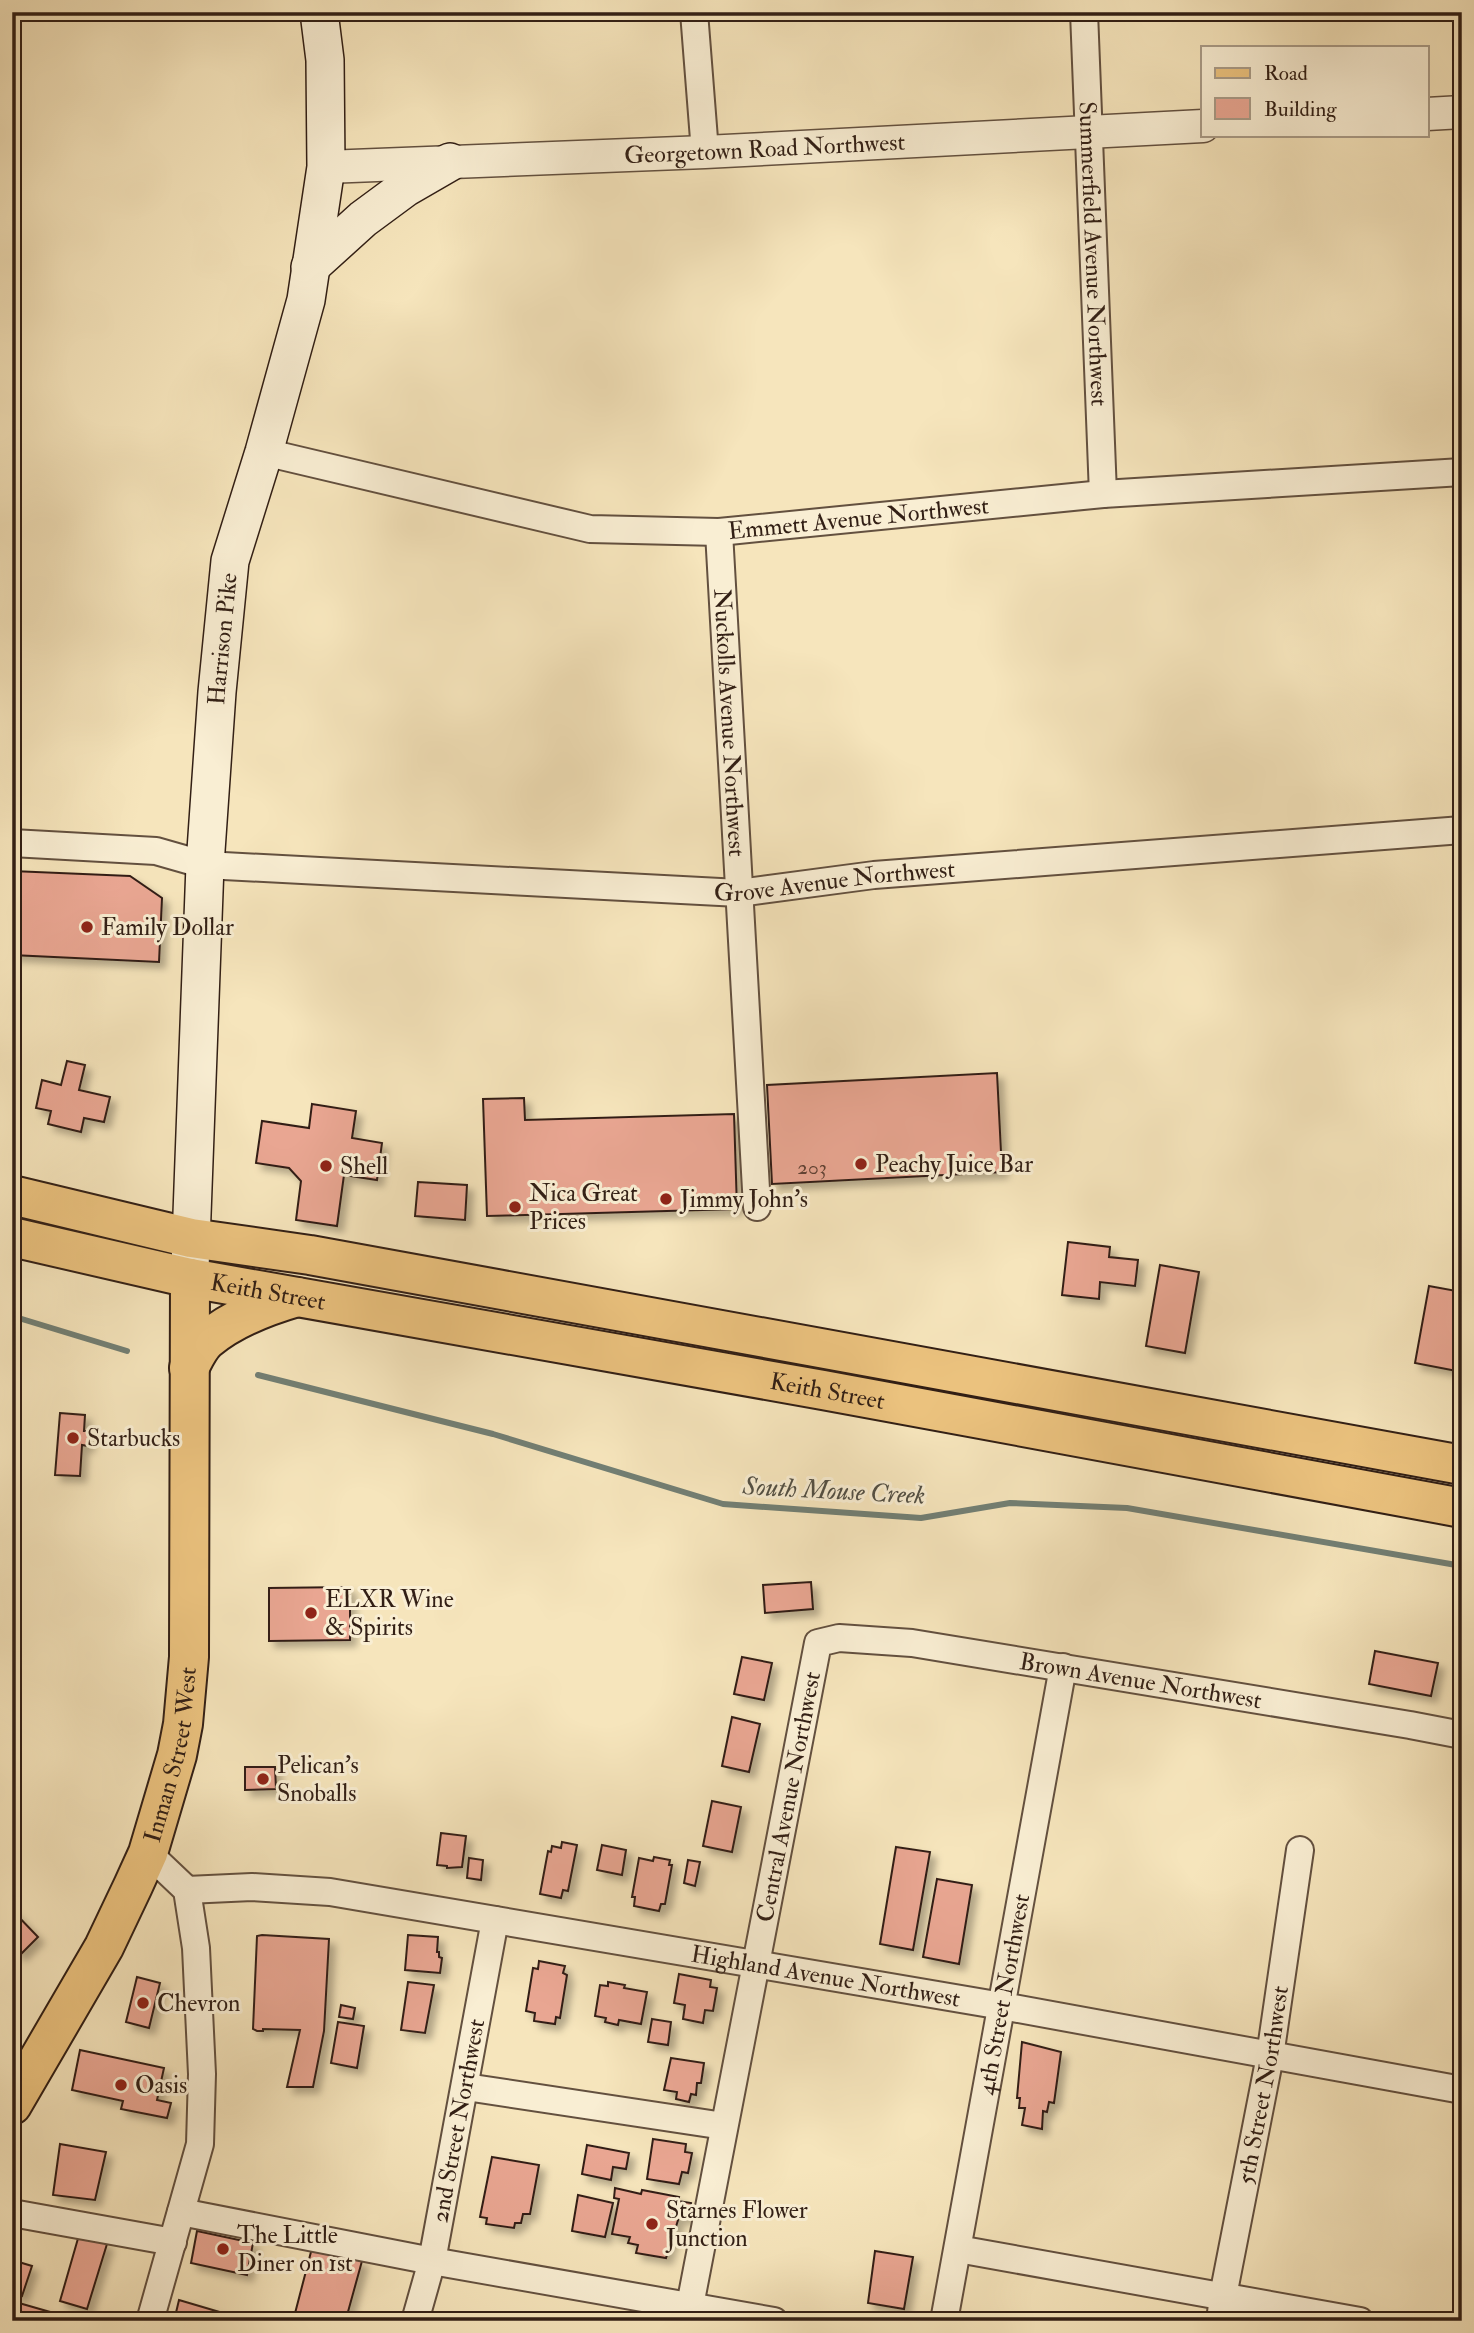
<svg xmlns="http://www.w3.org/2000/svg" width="1474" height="2333" font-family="'IM FELL Double Pica',serif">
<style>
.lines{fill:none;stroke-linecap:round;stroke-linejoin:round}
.stream{stroke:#727f74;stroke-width:6}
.building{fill:#e9a692;stroke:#321f15;stroke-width:2;filter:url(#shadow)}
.minor-casing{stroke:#63503f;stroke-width:30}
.tertiary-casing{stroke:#63503f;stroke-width:35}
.secondary-casing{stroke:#321f15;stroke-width:40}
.primary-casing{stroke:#321f15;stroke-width:42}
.minor{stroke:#f9eed3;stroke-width:26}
.tertiary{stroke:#f9eed3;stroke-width:32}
.secondary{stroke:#f9eed3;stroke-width:37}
.primary{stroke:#ebc27e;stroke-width:38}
.poi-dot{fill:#8f2418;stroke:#f9eed3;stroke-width:2.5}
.labels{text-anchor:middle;stroke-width:6;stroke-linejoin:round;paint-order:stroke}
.number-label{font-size:21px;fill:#604134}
.street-label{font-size:24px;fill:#321f15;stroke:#f9eed3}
.poi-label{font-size:24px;fill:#321f15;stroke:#f9eed3;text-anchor:start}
.water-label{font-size:26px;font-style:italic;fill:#524f44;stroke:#f9eed3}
</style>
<defs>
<filter id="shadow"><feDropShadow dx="6" dy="6" stdDeviation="3.5" flood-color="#0004"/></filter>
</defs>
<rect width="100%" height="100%" fill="#f6e5bc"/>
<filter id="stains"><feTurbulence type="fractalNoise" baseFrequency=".00286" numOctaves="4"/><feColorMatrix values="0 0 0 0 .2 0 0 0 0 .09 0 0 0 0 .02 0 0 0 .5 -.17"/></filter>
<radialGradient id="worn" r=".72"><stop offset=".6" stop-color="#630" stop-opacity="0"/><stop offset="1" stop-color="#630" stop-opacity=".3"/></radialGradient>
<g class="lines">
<g class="stream">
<polyline points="12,1316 127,1351"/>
<polyline points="258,1375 493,1434 723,1504 921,1518 1010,1503 1127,1508 1462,1566"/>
</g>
</g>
<g class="building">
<polygon points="12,871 130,876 162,898 159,962 12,955"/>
<polygon points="67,1061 85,1065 79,1090 110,1097 104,1122 84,1118 81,1132 48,1124 51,1111 36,1108 42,1080 61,1085"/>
<polygon points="997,1073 1002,1172 772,1184 767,1085"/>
<polygon points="524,1098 525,1120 734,1114 737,1209 487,1216 483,1099"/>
<polygon points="312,1104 356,1111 352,1138 382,1143 377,1180 344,1175 337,1226 296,1220 301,1181 289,1168 256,1163 262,1121 309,1128"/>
<polygon points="418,1182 467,1185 465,1220 415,1216"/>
<polygon points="1068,1242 1110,1247 1109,1257 1138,1260 1135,1286 1100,1282 1099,1299 1062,1295"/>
<polygon points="1160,1265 1199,1272 1185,1353 1146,1346"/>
<polygon points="1429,1286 1462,1292 1462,1372 1415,1363"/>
<polygon points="60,1413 85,1415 84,1431 89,1431 88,1446 82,1445 80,1476 55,1475"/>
<polygon points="811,1582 813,1609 765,1613 763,1585"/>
<polygon points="350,1587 350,1640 269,1641 269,1588"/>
<polygon points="1375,1651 1438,1663 1431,1696 1369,1684"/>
<polygon points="742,1657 772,1663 764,1700 734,1694"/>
<polygon points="732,1717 760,1724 749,1772 722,1766"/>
<polygon points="245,1767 275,1767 276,1789 245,1790"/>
<polygon points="712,1801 741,1807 732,1852 703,1846"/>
<polygon points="441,1833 466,1836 462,1867 447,1868 447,1866 437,1865"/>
<polygon points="562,1842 577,1845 568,1891 563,1890 561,1898 540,1894 548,1851 551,1852 552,1846 561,1848"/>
<polygon points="602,1845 626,1850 622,1875 597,1870"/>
<polygon points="896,1847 930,1852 913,1950 880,1944"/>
<polygon points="654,1857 670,1860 669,1865 672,1865 665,1904 661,1904 659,1911 634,1906 635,1897 632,1897 639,1858 653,1861"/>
<polygon points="469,1858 483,1860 481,1880 467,1878"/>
<polygon points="688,1860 700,1862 695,1886 684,1883"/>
<polygon points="937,1879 972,1885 959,1964 923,1957"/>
<polygon points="13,1911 38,1937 20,1955 12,1947"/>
<polygon points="262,1935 329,1939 324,2031 313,2087 287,2087 300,2030 263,2029 263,2031 257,2031 253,2029 257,1936"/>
<polygon points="408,1935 438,1937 437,1952 439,1952 439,1957 442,1958 440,1973 405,1970"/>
<polygon points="539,1961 565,1966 563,1973 567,1975 560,2018 556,2017 555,2024 534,2021 535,2013 526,2011 533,1968 538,1969"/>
<polygon points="679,1974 711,1980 710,1987 717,1988 713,2011 705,2010 703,2023 683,2019 685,2005 674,2003"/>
<polygon points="137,1977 160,1983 149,2028 126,2022"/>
<polygon points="408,1982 434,1985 425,2033 401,2030"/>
<polygon points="608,1982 625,1985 624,1988 647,1992 641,2024 619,2020 618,2025 605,2022 606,2018 595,2016 600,1985 608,1986"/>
<polygon points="341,2005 355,2008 353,2019 339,2017"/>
<polygon points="652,2019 671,2022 668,2045 648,2042"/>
<polygon points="338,2022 364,2026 357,2068 331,2063"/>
<polygon points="1022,2042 1061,2052 1054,2103 1049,2102 1047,2112 1043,2111 1042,2129 1022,2125 1025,2108 1019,2108 1020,2098 1017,2098"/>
<polygon points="80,2050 164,2068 157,2100 171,2103 167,2118 121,2109 123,2101 72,2090"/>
<polygon points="671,2058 704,2063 701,2083 697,2083 696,2095 691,2094 689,2102 676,2099 677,2092 664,2090"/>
<polygon points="653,2139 686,2144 685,2152 692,2153 688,2173 682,2172 679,2184 647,2179"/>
<polygon points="60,2144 106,2152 95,2200 53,2195"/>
<polygon points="587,2145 629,2153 626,2169 613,2167 611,2180 582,2174"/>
<polygon points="492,2157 539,2165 530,2214 523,2214 521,2223 515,2223 514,2228 486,2224 487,2218 480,2217"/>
<polygon points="615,2188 641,2194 642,2190 679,2197 678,2201 691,2203 688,2218 679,2217 666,2258 636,2253 638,2245 628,2243 630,2237 612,2234 619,2199 614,2198"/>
<polygon points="578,2195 613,2203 605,2237 572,2231"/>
<polygon points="197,2231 253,2243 247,2275 191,2263"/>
<polygon points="79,2235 107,2244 87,2309 60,2301"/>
<polygon points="312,2248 362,2261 346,2319 353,2321 293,2321"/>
<polygon points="875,2251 913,2257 904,2309 868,2303"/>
<polygon points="12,2260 32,2266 22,2296 12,2293"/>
<polygon points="179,2300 250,2321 174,2321"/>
<polygon points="12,2301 71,2318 70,2321 12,2321"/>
<polygon points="460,2313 495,2320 456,2321"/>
</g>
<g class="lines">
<defs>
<g id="minor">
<polyline points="694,12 705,152"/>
<path id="s1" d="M1084 12 1103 494"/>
<path id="s2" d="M264 452 590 529 719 532 1103 494 1462 472"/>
<path id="s3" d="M719 532 757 1207"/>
<path id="s4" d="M12 843 156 851 205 865 739 893 874 875 1462 830"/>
<polyline points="148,1853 187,1890 196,1948 202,2074 200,2144 150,2321"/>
<path id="s5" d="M187 1890 252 1887 330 1892 1002 2006 1462 2090"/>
<polyline points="466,2087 724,2126"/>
<polyline points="181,2212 432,2261 774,2321"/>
<polyline points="12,2213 173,2242"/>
<polyline points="958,2249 1360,2321"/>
<path id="s6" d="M415 2321 432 2261 495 1920"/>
<path id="s7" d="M687 2321 818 1643 839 1638 912 1643 1410 1725 1462 1735"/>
<path id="s8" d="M944 2321 1063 1667"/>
<path id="s9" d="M1220 2321 1223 2296 1270 2056 1300 1850"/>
</g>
<g id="tertiary">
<polyline points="1427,114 1462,112"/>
<path id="s10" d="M326 167 705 152 1203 126"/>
</g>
<g id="secondary">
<polyline points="310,267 363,219 405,188 450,162"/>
<path id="s11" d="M190 1268 205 865 217 692 230 561 264 452 306 300 326 167 325 60 319 12"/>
</g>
<g id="primary">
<polyline points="12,1195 191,1238 310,1255 1462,1465"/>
<path id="s12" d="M12 1237 190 1278 823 1390 1462 1508"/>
<path d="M189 1368C194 1359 199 1347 207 1340 233 1318 266 1306 297 1297"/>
<path id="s13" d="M12 2105 104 1947 133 1886 148 1853 177 1755 183 1724 189 1657 190 1278"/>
</g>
</defs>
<use href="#minor" class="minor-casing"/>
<use href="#tertiary" class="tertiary-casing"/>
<use href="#secondary" class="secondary-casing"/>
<use href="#primary" class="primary-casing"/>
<use href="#minor" class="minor"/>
<use href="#tertiary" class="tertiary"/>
<use href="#secondary" class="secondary"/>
<use href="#primary" class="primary"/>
</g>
<g class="poi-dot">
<circle cx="87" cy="927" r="7"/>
<circle cx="861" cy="1164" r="7"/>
<circle cx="326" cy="1166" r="7"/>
<circle cx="666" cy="1199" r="7"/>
<circle cx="515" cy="1207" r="7"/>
<circle cx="73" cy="1438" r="7"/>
<circle cx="311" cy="1613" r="7"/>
<circle cx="263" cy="1779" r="7"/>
<circle cx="143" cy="2003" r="7"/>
<circle cx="121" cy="2085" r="7"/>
<circle cx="652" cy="2224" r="7"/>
<circle cx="223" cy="2249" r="7"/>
</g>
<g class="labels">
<g class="number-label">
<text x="812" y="1174">203</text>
</g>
<g class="street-label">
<text dy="8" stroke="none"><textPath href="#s10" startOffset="439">Georgetown Road Northwest</textPath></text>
<text dy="8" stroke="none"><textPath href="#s1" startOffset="242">Summerfield Avenue Northwest</textPath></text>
<text dy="8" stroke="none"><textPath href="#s2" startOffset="604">Emmett Avenue Northwest</textPath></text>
<text dy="8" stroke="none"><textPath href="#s11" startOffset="630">Harrison Pike</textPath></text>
<text dy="8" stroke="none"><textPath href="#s3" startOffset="191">Nuckolls Avenue Northwest</textPath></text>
<text dy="8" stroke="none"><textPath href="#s4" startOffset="826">Grove Avenue Northwest</textPath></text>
<text dy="8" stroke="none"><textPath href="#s12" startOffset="262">Keith Street</textPath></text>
<text dy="8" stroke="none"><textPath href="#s12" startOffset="830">Keith Street</textPath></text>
<text dy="8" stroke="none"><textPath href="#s7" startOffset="1017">Brown Avenue Northwest</textPath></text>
<text dy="8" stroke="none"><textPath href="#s13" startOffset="388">Inman Street West</textPath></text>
<text dy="8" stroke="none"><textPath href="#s7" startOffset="534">Central Avenue Northwest</textPath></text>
<text dy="8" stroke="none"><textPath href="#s5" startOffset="646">Highland Avenue Northwest</textPath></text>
<text dy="8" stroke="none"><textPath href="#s8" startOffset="332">4th Street Northwest</textPath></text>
<text dy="8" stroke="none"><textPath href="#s9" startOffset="240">5th Street Northwest</textPath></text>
<text dy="8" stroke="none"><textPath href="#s6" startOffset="205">2nd Street Northwest</textPath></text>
</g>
<g class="poi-label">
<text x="101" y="935">Family Dollar</text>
<text x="875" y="1172">Peachy Juice Bar</text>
<text x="340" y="1174">Shell</text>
<text x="529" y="1201">Nica Great<tspan x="529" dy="28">Prices</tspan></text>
<text x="680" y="1207">Jimmy John's</text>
<text x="87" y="1446">Starbucks</text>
<text x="325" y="1607">ELXR Wine<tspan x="325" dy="28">&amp; Spirits</tspan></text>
<text x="277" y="1773">Pelican's<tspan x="277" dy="28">Snoballs</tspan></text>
<text x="157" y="2011">Chevron</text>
<text x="135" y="2093">Oasis</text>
<text x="666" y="2218">Starnes Flower<tspan x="666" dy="28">Junction</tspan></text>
<text x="237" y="2243">The Little<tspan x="237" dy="28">Diner on 1st</tspan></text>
</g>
<g class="water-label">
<text transform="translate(834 1490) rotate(3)" y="9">South Mouse Creek</text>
</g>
</g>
<rect width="1474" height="2333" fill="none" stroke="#f6e5bc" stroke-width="42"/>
<rect x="14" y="14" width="1446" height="2305" fill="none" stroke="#321f15" stroke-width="3.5"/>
<rect x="21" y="21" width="1432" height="2291" fill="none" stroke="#321f15" stroke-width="2"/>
<rect x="1201" y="46" width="228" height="91" fill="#f9eed3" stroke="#a99b87" stroke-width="2"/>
<rect x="1215" y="68" width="35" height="10" fill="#ebc27e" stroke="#a99b87" stroke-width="2"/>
<text x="1264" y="80" font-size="21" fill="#321f15">Road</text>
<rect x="1215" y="98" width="35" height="21" fill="#e9a692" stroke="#a99b87" stroke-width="2"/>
<text x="1264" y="116" font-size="21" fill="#321f15">Building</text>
<rect width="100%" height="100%" filter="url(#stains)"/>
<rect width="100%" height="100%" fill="url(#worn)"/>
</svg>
